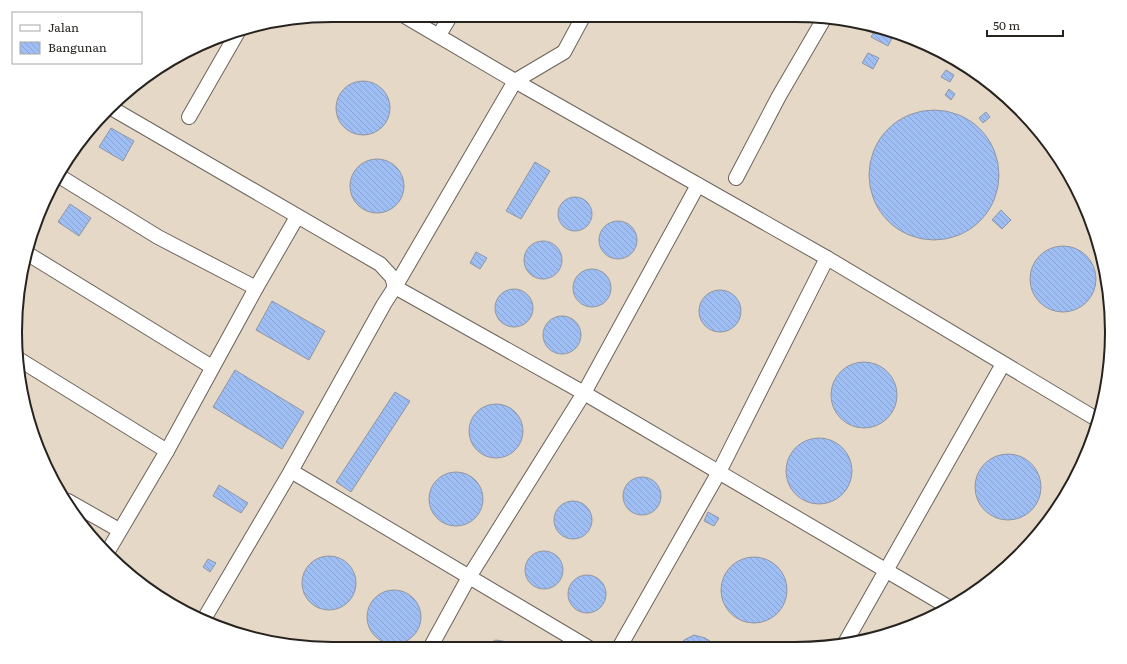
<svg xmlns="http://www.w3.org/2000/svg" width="1127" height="664" font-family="Literata,serif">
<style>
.built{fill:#e6d8c7}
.building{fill:url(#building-back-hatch);stroke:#9096a1}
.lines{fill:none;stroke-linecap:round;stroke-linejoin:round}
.minor-casing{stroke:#6b635a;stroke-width:16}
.minor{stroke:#fff;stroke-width:14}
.rim{fill:none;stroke:#272420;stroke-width:2}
</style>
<defs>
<pattern id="building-back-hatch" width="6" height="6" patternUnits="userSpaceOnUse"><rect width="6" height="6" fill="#9ebef4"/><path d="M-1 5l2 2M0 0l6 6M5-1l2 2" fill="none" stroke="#88a3d1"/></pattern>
</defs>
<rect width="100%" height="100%" fill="#eee4da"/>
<polygon class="built" points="332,15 816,16 897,32 971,69 1019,108 1059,156 1088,211 1106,270 1112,332 1106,394 1088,454 1058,508 1004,570 954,606 897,632 816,648 311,648 230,632 156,595 80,525 32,434 15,332 32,230 69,156 139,80 230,32"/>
<g class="building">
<polygon points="876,28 895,32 888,46 871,37"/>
<polygon points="868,53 879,58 873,69 862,63"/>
<polygon points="946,70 954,75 950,82 941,77"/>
<circle cx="363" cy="108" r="27"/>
<polygon points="949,89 955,94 951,100 945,95"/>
<circle cx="934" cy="175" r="65"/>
<polygon points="986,112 990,117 983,123 979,118"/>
<polygon points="111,128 134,141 123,161 99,147"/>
<circle cx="377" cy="186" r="27"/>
<polygon points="535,162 550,171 521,219 506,211"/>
<circle cx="575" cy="214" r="17"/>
<polygon points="70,204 91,218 79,236 58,222"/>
<polygon points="1001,210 1011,220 1002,229 992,220"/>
<circle cx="618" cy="240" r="19"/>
<circle cx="543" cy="260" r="19"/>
<circle cx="1063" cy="279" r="33"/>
<polygon points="476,252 487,258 480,269 470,263"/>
<circle cx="592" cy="288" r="19"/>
<circle cx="514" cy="308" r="19"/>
<circle cx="720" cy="311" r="21"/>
<polygon points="272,301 325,331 309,360 256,330"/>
<circle cx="562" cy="335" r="19"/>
<circle cx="864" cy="395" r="33"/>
<polygon points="235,370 304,412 282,449 213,407"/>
<polygon points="395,392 410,401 351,492 336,482"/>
<circle cx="496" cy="431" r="27"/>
<circle cx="819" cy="471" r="33"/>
<circle cx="1008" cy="487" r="33"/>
<circle cx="456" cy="499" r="27"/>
<circle cx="642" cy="496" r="19"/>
<polygon points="219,485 248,503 241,513 213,496"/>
<circle cx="573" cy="520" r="19"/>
<polygon points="708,512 719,518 714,526 704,521"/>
<circle cx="544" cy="570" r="19"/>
<circle cx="329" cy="583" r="27"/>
<circle cx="754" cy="590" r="33"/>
<polygon points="208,559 216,563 210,572 203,567"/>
<circle cx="587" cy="594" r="19"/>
<circle cx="394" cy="617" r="27"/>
<polygon points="694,635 705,638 710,641 713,648 679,648 684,640"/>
<polygon points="496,640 508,642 514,648 483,648 489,643"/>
</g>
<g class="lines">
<defs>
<g id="minor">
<polyline points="403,15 515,81 827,258 1098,420"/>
<polyline points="439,35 451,15"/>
<polyline points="113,109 380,264 392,277 395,287 584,393 950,608"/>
<polyline points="189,117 239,30"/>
<polyline points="59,176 158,237 256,288"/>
<polyline points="736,178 779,96 825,17"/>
<polyline points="28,254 212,367"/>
<polyline points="20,360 167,451"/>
<polyline points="291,471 589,648"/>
<polyline points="68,501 119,530"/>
<polyline points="108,551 167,451 256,288 297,217"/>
<polyline points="204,619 291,471 384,304 395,287 515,81 564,52 584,15"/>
<polyline points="845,643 1003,364"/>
<polyline points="430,648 469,577 584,393 698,185"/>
<polyline points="619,648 719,472 827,258"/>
</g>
</defs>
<use href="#minor" class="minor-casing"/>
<use href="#minor" class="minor"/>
</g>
<path d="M0 0H1127V664H0ZM332 22H795A310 310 0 0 1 1105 332V332A310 310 0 0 1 795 642H332A310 310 0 0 1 22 332V332A310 310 0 0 1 332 22Z" fill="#fff" fill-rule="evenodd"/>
<path class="rim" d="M332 22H795A310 310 0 0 1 1105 332V332A310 310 0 0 1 795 642H332A310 310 0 0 1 22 332V332A310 310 0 0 1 332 22Z"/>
<rect x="12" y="12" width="130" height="52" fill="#ffffff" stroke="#a9a7a6"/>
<rect x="20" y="25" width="20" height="6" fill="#ffffff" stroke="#a9a7a6"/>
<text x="48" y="32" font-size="12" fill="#272420">Jalan</text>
<rect x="20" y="42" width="20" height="12" fill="url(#building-back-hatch)" stroke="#a9a7a6"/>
<text x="48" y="52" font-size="12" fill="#272420">Bangunan</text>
<path d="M987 30v6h76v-6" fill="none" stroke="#272420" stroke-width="2"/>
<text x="993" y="30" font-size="12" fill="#272420" stroke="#ffffff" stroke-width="3" paint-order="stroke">50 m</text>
</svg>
